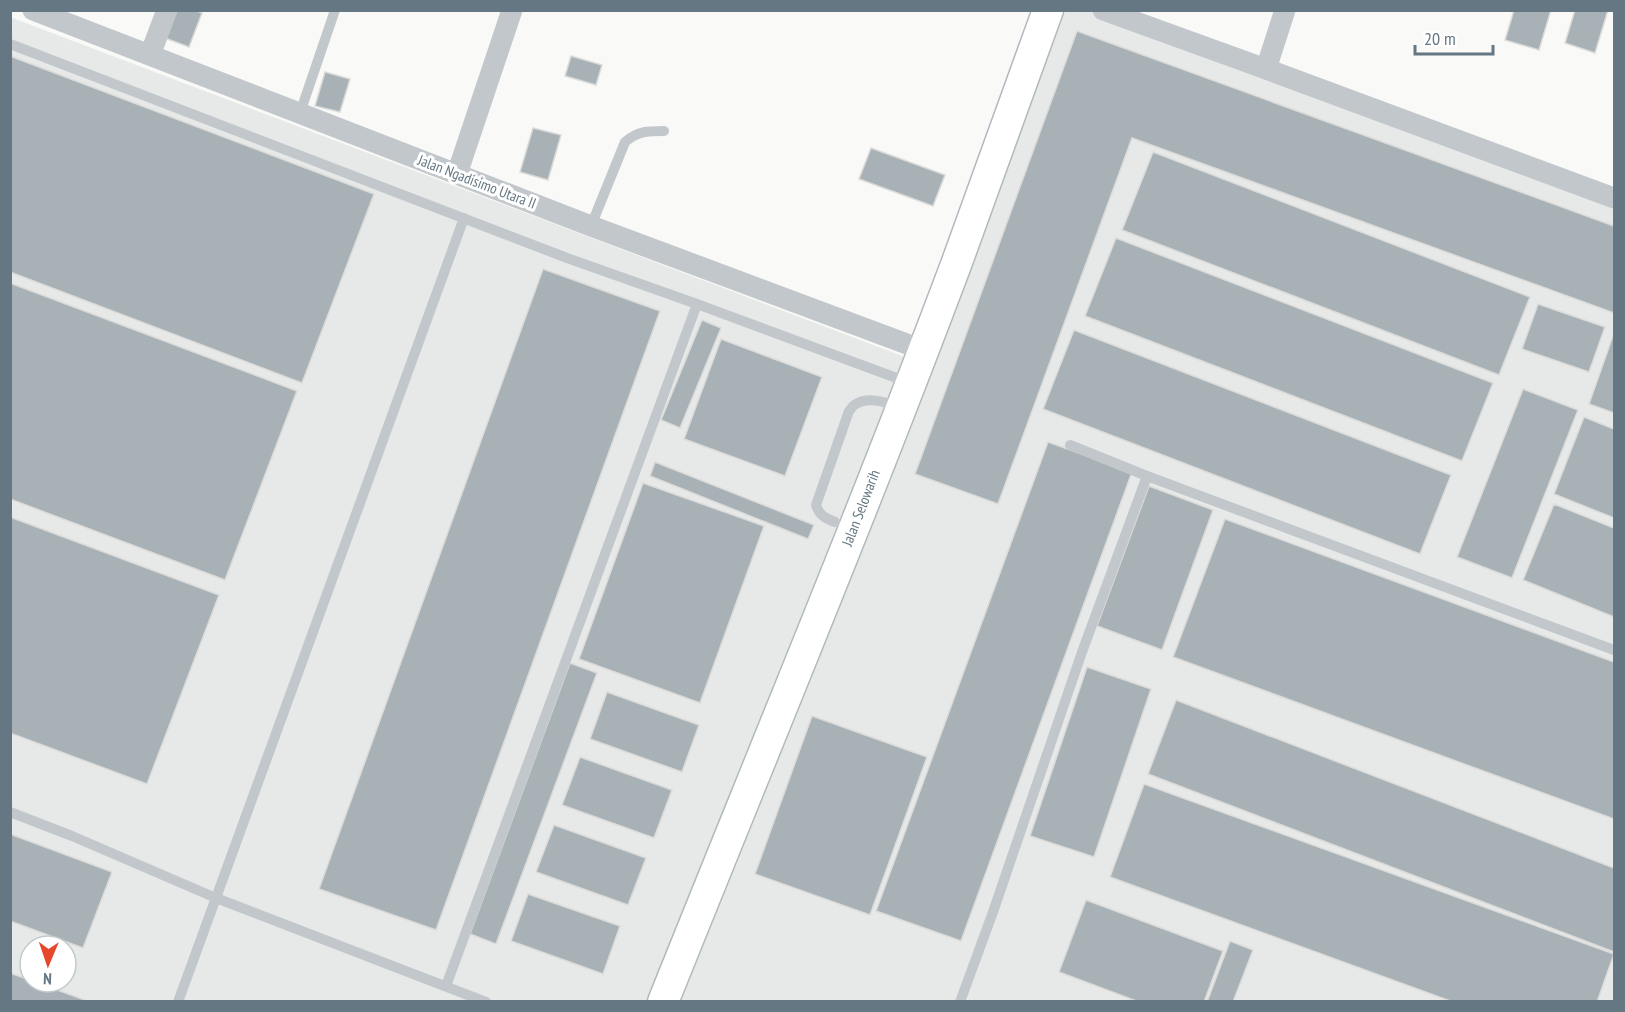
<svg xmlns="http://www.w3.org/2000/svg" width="1625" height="1012" font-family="'PT Sans Narrow',sans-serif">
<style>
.built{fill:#e7e9e8;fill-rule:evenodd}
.building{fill:#a7b1b6;stroke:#dbdbd9;stroke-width:1.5}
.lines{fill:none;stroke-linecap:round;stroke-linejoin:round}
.secondary-casing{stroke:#b2b9be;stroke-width:33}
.lane{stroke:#c2c7cb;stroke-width:10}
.street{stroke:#c2c7cb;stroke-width:21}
.secondary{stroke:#fff;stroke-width:30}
.labels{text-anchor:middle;stroke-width:6;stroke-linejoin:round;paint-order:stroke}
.street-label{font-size:15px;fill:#647782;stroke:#fff}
</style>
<rect width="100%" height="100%" fill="#f9f9f7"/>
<path class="built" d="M1050 11H1106L1614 199V1001H11L10 17 926 365ZM30 946H66V982H30Z"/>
<g class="building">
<polygon points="176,10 195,10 202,13 189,47 165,38"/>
<polygon points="1514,10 1551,10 1539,50 1505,40"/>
<polygon points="1575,10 1608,10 1595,53 1565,43"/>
<polygon points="1077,31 1614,226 1614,313 1132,138 998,504 915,474"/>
<polygon points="10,56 374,194 302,383 10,272"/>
<polygon points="571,56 602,65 596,85 565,76"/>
<polygon points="325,72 350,79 340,112 315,106"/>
<polygon points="533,128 561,135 548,180 520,172"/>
<polygon points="871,148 945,175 933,206 859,179"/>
<polygon points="1153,152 1530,297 1499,375 1122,230"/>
<polygon points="1116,238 1493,383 1462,461 1085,316"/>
<polygon points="543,269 660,311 436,930 319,889"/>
<polygon points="10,283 297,391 225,580 10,499"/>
<polygon points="1538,304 1605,327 1589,372 1522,349"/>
<polygon points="702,320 721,328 680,428 661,420"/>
<polygon points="1074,330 1451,475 1420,554 1043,409"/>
<polygon points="1614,333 1614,413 1589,404"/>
<polygon points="721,339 822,377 785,476 684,439"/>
<polygon points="1523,389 1578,410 1512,578 1457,557"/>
<polygon points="1584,417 1614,429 1614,518 1554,494"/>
<polygon points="1048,442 1132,472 961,941 876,911"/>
<polygon points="655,462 814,525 808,539 650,476"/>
<polygon points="643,483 764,526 700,703 579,659"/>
<polygon points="1149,486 1213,510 1162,650 1097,626"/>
<polygon points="1554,504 1614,528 1614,617 1523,580"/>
<polygon points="10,517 219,595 147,784 10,733"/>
<polygon points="1225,519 1614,662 1614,819 1173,657"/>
<polygon points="570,663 597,673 496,944 470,934"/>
<polygon points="1087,667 1151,689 1094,857 1030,836"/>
<polygon points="607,692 699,725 682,772 590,739"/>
<polygon points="1176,700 1614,868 1614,952 1148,774"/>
<polygon points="812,716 927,757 870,915 755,874"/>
<polygon points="580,757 672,790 654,838 562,805"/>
<polygon points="1144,784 1614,954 1597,1002 1453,1002 1110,877"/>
<polygon points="554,825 646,858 628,905 536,872"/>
<polygon points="10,834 112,872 83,948 10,921"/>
<polygon points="528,894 620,926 603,974 511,941"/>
<polygon points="1086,900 1223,951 1204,1002 1139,1002 1059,972"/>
<polygon points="1230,941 1253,950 1233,1002 1207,1002"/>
<polygon points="10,973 30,980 30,982 36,982 90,1002 10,1002"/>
</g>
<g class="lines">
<defs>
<path id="secondary" d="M663 1002C762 755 864 510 957 262 988 178 1018 94 1048 10"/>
</defs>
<use href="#secondary" class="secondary-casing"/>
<g class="lane">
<polyline points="10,44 567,258 697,304 910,383"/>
<polyline points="300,113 335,10"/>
<path d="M591 226 625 142C638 131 647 131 664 131"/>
<polyline points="1070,445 1147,476 1614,650"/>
<path d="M835 522C825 518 819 515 816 505L849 411C851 409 853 405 856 404 869 396 887 403 901 407"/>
<polyline points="10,812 72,836 216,898 486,1002"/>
<polyline points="446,986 697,304"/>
<polyline points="178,1002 464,218"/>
<polyline points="960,1002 993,912 1082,652 1147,476"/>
</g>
<g class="street">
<polyline points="33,10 591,226 923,350"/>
<polyline points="1103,10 1266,69 1614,198"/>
<polyline points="150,55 167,10"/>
<polyline points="1266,69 1285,10"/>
<polyline points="457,174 512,10"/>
</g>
<use href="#secondary" class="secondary"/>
</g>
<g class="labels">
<g class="street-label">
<text transform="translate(477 182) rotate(21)" y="5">Jalan Ngadisimo Utara II</text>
<text transform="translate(861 508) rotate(-69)" y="5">Jalan Selowarih</text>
</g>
</g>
<rect width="1625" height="1012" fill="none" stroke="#647782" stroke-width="24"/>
<g transform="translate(48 964) rotate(182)"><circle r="28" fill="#ffffff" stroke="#c1c9cd" stroke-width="1.5"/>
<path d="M0-4.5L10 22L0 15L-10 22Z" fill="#e5482b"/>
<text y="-9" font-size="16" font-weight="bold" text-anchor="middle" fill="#647782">N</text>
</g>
<path d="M1415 45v9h78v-9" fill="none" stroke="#647782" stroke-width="3"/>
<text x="1424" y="45" font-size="18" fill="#647782" stroke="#ffffff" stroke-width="4.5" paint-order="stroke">20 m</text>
</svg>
